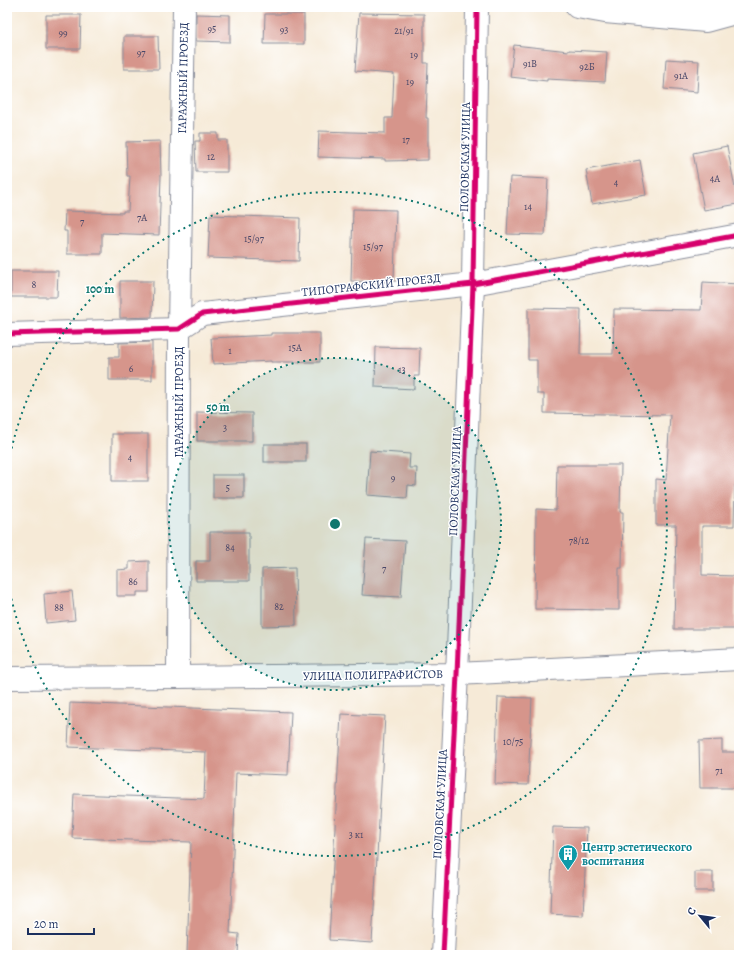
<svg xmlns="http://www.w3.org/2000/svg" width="746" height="962" font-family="Alegreya,serif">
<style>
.building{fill:#d6958b}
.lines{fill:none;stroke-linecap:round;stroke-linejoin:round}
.minor-casing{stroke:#888c9a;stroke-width:24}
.minor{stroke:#fff;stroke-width:22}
.cycleway-casing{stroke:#fff;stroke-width:8}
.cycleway{stroke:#d6006c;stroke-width:5}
.ring{fill:none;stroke:#0f766e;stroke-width:2;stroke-dasharray:2 4}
.labels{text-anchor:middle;stroke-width:3;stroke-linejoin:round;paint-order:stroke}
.number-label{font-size:10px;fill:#4a4869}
.street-label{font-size:12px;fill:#1b2f5e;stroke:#fff}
.culture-label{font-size:12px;font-weight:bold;fill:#0d838f;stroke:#fff;text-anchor:start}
.centre{fill:#0f766e;stroke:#fff;stroke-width:2}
.ring-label{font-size:12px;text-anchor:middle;font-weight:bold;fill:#0f766e;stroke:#fff;stroke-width:3;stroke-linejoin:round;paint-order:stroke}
</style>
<rect width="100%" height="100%" fill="#fff"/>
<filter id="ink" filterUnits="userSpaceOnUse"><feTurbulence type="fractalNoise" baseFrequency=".025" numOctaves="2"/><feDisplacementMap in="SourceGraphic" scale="8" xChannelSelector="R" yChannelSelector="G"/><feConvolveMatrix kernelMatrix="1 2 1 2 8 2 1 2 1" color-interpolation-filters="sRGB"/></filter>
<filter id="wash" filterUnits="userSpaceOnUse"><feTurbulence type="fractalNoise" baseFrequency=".012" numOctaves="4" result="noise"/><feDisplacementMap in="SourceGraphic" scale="16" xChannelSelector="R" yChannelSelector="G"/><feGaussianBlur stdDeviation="0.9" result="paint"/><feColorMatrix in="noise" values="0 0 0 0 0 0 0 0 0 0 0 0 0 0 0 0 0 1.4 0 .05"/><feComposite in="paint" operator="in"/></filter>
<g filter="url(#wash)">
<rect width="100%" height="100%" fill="#f6ead7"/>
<g id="blocks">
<g class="building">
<polygon points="359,13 424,14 424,63 428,63 426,118 428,118 428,160 385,161 385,159 318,157 319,131 385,133 385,118 392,118 394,74 355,71"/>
<polygon points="196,14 230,15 230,42 196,41"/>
<polygon points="265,14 304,14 304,44 264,44"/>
<polygon points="46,15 81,15 80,49 46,49"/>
<polygon points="124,36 158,36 159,69 124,69"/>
<polygon points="514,45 569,51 569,50 607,52 605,82 547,79 547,81 510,77"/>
<polygon points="666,59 699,61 697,92 664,89"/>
<polygon points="200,133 218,133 218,140 227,140 227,172 196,172 195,141 200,141"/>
<polygon points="160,141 161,176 159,235 102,233 102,254 67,254 67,231 64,231 65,211 123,213 123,211 128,211 130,176 127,176 126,142"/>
<polygon points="727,146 738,204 704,210 693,153"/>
<polygon points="640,160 646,195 592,204 586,170"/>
<polygon points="510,177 548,179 545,235 507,234"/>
<polygon points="353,209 396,210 394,280 378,282 351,281"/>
<polygon points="210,215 300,218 299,261 208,258"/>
<polygon points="11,271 58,271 57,297 11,297"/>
<polygon points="120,281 153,281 152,317 120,318"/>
<polygon points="703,282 739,284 739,485 735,485 734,526 702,526 702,575 736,576 735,629 674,629 676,525 656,525 656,479 666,480 670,415 544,413 544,394 537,394 537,360 528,360 528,308 581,309 580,354 613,354 614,309 701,310"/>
<polygon points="271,333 320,333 320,362 271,362 271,361 213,364 211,338 271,335"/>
<polygon points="152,342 152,380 109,380 109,357 119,357 119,343"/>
<polygon points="376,347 420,348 419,376 414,376 414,389 375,387"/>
<polygon points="197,412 252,413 252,441 197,441"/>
<rect x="112" y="434" width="36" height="47"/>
<rect x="264" y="444" width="42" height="18"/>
<polygon points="370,451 410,454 409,468 417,468 416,486 408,485 407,498 367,495"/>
<polygon points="557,465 621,465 620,512 623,512 622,568 619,568 619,610 535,609 536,509 556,510"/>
<rect x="213" y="475" width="31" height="23"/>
<polygon points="210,532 249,532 249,581 196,581 196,561 210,561"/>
<polygon points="366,539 405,541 401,597 362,595"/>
<polygon points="149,561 149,592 137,592 137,596 117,596 117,570 129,569 129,562"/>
<polygon points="295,568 296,625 262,626 262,569"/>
<polygon points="72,591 75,620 46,623 44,594"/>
<polygon points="498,697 532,698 528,785 495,784"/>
<polygon points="70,703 291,712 288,775 236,773 230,933 239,934 238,955 187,954 191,842 72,838 74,794 204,799 206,752 68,747"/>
<polygon points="341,714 385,716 372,943 329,940"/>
<polygon points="722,740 722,752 739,752 739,788 700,788 699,741"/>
<polygon points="553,827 587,828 583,916 550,914"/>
<rect x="695" y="872" width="18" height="19"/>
</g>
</g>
</g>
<g filter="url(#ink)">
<use href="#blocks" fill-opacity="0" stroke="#888c9a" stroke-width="1"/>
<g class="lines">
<defs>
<g id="minor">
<polyline points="577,7 605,12 706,21 739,12"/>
<polyline points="7,334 179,329 202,314 473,284 739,235"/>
<polyline points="178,677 179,329 184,7"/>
<polyline points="7,678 178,677 457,674 739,659"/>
<polyline points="443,955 457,674 473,284 477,7"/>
</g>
</defs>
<use href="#minor" class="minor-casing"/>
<use href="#minor" class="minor"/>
<defs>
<g id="cycleway">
<polyline points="7,334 179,329 202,314 473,284 739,235"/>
<polyline points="443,955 457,674 473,284 477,7"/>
</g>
</defs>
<use href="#cycleway" class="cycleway-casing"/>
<use href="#cycleway" class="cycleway"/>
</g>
</g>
<circle cx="335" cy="524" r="166" fill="#0f766e" fill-opacity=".12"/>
<g class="ring">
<circle cx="335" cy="524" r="166"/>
<path d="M7 472A332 332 0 1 1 7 576"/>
</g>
<defs>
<symbol id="building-pin" viewBox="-11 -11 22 30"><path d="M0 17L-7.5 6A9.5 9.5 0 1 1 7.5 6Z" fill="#0f9aa8" stroke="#fff"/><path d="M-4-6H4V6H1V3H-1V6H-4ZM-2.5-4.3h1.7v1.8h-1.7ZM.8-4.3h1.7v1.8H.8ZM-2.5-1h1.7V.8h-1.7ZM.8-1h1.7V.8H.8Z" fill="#fff"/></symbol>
</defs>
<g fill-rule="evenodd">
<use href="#building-pin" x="557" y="843" width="22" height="30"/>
</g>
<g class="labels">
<g class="number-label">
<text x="212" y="32">95</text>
<text x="284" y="33">93</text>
<text x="404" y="34">21/91</text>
<text x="63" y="36">99</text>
<text x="141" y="56">97</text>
<text x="414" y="58">19</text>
<text x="530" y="67">91В</text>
<text x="587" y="70">92Б</text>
<text x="681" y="79">91А</text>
<text x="410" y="85">19</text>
<text x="406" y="143">17</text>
<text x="211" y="160">12</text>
<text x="715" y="182">4А</text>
<text x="616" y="186">4</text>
<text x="528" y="210">14</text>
<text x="142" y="221">7А</text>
<text x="82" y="225">7</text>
<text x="254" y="242">15/97</text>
<text x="373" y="250">15/97</text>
<text x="34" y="288">8</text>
<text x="295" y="351">15А</text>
<text x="230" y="354">1</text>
<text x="131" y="372">6</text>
<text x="402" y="373">13</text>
<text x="225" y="431">3</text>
<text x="130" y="461">4</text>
<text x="393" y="481">9</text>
<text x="228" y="491">5</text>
<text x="579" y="544">78/12</text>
<text x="230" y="551">84</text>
<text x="384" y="572">7</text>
<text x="133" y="585">86</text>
<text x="279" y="610">82</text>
<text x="59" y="611">88</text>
<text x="513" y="745">10/75</text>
<text x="719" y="774">71</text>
<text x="356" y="838">3 к1</text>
</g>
<g class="street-label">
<text transform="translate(183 78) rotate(-89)" y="4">ГАРАЖНЫЙ ПРОЕЗД</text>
<text transform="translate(465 157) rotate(-89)" y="4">ПОЛОВСКАЯ УЛИЦА</text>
<text transform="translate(371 285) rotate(-6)" y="4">ТИПОГРАФСКИЙ ПРОЕЗД</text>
<text transform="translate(179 402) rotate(-90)" y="4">ГАРАЖНЫЙ ПРОЕЗД</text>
<text transform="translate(455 481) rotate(-88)" y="4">ПОЛОВСКАЯ УЛИЦА</text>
<text transform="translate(373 675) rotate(-1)" y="4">УЛИЦА ПОЛИГРАФИСТОВ</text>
<text transform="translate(440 804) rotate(-87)" y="4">ПОЛОВСКАЯ УЛИЦА</text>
</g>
<g class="culture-label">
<text x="582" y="851">Центр эстетического<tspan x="582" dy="14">воспитания</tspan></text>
</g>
</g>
<circle cx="335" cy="524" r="6" class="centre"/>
<g class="ring-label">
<text x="100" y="293">100 m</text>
<text x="218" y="411">50 m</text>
</g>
<rect width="746" height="962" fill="none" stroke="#fff" stroke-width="24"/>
<g transform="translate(700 916) rotate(299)" stroke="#ffffff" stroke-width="3" paint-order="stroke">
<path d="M0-3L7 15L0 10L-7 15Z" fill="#1b2f5e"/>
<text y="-6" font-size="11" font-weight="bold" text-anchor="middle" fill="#1b2f5e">С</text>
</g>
<path d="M28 928v6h66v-6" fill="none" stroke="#1b2f5e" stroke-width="2"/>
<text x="34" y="928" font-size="12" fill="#1b2f5e" stroke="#ffffff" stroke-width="3" paint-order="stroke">20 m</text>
</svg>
